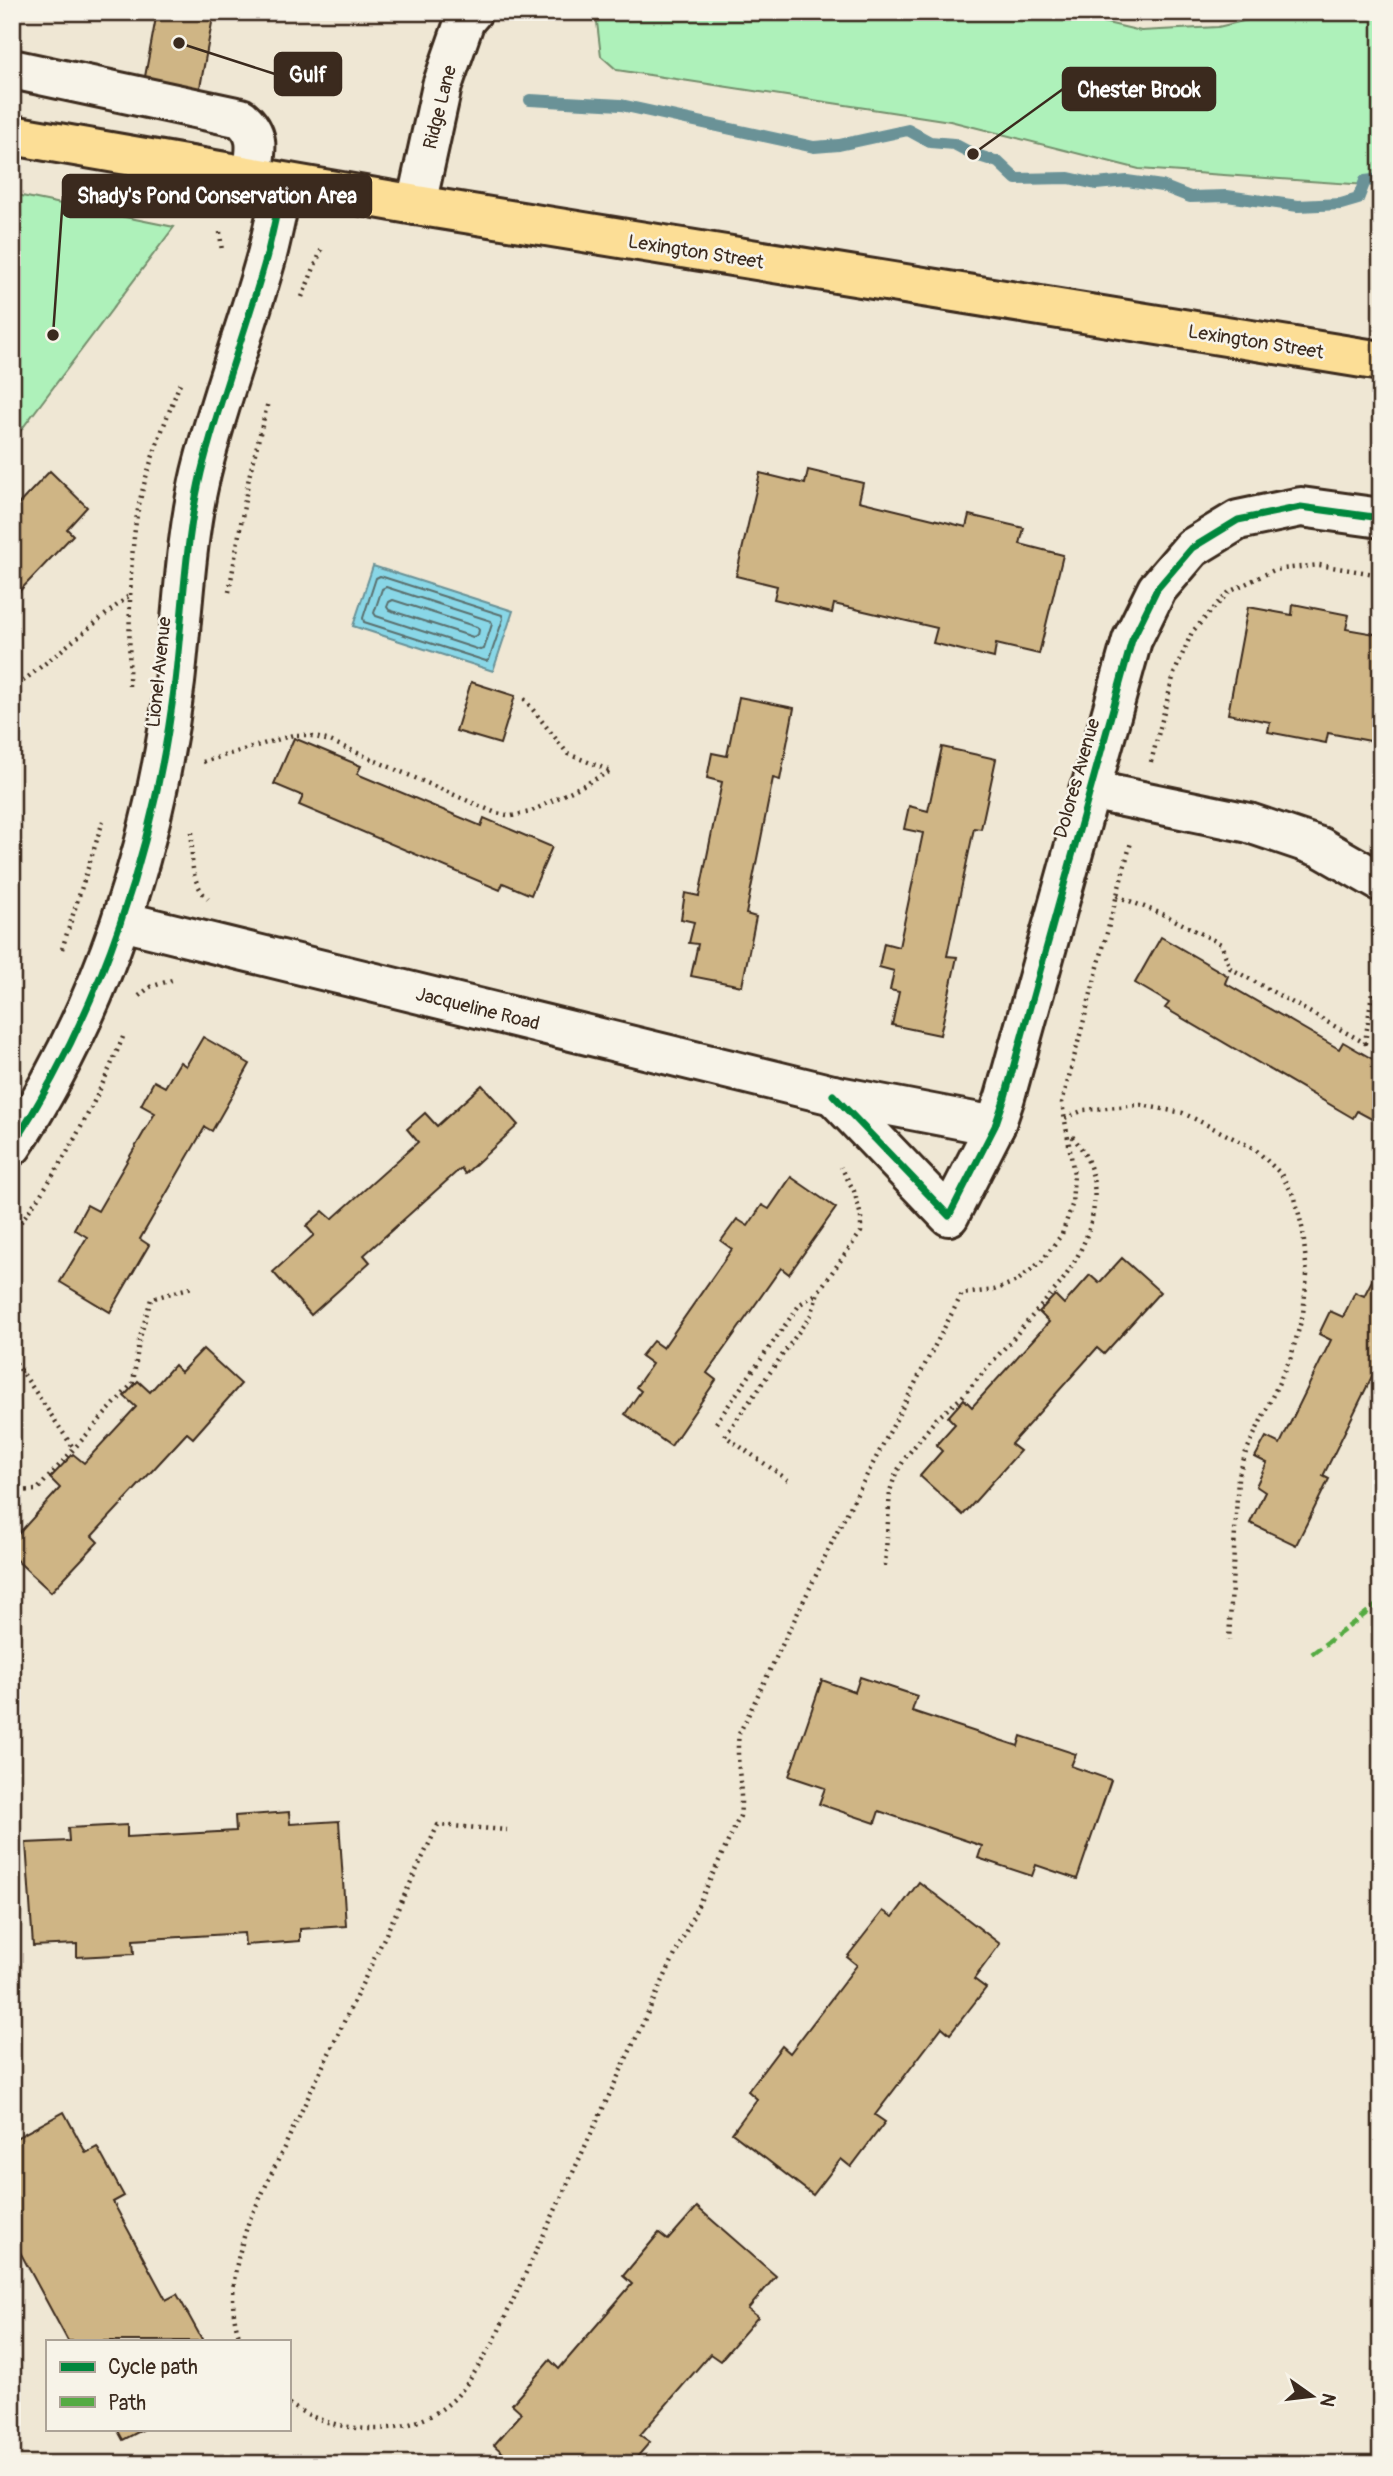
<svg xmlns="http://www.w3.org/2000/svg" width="1393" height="2476" font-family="Pangolin,sans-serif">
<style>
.green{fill:#aef1ba;stroke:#748e6c;stroke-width:2}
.water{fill:#89d7e7;stroke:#6a9297;stroke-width:2}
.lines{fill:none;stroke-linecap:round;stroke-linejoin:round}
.shore{stroke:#5a6f6e;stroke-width:2}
.stream{stroke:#6a9297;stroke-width:12}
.building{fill:#cfb585;stroke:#3b2a1e;stroke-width:2}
.minor-casing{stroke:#3b2a1e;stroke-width:44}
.major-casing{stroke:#3b2a1e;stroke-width:44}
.path{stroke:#3b2a1e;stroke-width:4.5;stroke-dasharray:2 5;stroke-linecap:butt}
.minor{stroke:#f7f3e8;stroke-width:38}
.major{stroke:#fcde96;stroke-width:38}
.quiet{stroke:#55ab43;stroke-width:5;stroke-dasharray:10 5;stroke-linecap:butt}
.cycleway-casing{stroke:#f7f3e8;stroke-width:11}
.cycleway{stroke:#00873e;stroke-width:7}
.labels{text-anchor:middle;stroke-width:5;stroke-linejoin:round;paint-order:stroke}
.street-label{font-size:19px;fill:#3b2a1e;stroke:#f7f3e8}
.leader{fill:none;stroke:#3b2a1e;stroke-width:2.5}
.callout-dot{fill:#3b2a1e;stroke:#f7f3e8;stroke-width:2.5}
.callout{fill:#3b2a1e;stroke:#3b2a1e;stroke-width:2.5}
.callout-label{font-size:21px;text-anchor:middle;font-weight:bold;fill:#fff}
</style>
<rect width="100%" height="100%" fill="#efe7d4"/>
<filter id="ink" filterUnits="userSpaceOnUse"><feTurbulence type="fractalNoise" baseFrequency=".0143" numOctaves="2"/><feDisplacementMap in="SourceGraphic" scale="14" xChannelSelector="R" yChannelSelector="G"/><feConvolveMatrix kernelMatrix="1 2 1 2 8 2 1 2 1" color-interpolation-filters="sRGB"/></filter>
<g filter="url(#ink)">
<g class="green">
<polygon points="612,12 1060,12 1141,31 1218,27 1281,12 1381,12 1381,186 1139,169 950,121 617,70 601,56 597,22"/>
<polygon points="12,194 174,227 12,442"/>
</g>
<polygon class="water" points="373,566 513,611 493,671 353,626"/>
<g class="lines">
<g class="shore">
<polygon points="380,576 502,615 503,619 489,660 486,661 364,622 363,618 376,578"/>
<polygon points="386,587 491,621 492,624 484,649 480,650 376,616 374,613 382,589"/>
<polygon points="393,600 477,627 479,630 478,635 473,637 389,610 387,607 389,602"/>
</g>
<polyline class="stream" points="530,100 621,105 814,147 839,145 908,130 930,142 954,144 973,154 998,162 1016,179 1069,178 1096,184 1127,181 1162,186 1190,197 1227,196 1298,206 1341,204 1358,199 1365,181 1381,179"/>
</g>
<g class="building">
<polygon points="157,12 214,12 199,93 144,82"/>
<polygon points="808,470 863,483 859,501 966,527 969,515 1024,528 1020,544 1063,555 1039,654 996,644 994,658 933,643 937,628 834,604 832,613 774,599 777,586 736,576 760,473 805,484"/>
<polygon points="50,471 87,507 67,529 73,535 12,599 12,511"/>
<polygon points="1293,604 1349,615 1346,629 1381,635 1381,743 1328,733 1326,743 1268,732 1270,722 1228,714 1248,607 1292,615"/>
<polygon points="471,682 515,696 500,744 456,731"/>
<polygon points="739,697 794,708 780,780 773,778 746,914 756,917 742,986 691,976 698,944 689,943 694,922 681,919 685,893 699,896 722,782 707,778 712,753 727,756"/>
<polygon points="294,738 361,766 357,774 481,826 484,818 552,847 531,895 503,883 500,890 299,805 303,796 274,784"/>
<polygon points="942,747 996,759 981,829 974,828 947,956 957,957 940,1035 892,1025 899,992 890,990 894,971 879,967 884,943 899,947 923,833 904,829 909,806 928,811"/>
<polygon points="1161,937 1228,976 1225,983 1339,1049 1343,1042 1381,1064 1381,1124 1357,1111 1353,1118 1165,1008 1169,1003 1135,983"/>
<polygon points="203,1037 250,1064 212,1131 205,1127 140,1239 149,1245 110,1312 60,1282 87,1237 74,1229 87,1205 98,1211 155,1113 141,1105 154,1081 165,1087 180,1062 186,1066"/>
<polygon points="482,1085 518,1125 465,1174 461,1168 364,1255 370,1262 311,1315 273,1272 314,1235 306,1226 323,1211 332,1219 418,1142 407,1129 425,1113 437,1126"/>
<polygon points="791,1177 836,1208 789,1274 781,1268 707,1373 716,1380 671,1446 625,1414 641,1391 636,1387 652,1364 641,1356 653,1341 663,1348 732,1249 721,1241 737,1219 748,1226 762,1205 769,1209"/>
<polygon points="1122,1258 1160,1292 1104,1354 1097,1348 1011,1444 1020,1451 963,1515 920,1476 942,1451 936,1445 955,1424 948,1417 964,1399 972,1407 1049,1322 1039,1312 1055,1295 1064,1304 1090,1275 1099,1283"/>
<polygon points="1381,1263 1381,1358 1323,1476 1329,1479 1296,1545 1250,1523 1265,1492 1256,1486 1267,1463 1255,1457 1266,1437 1280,1444 1331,1340 1319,1334 1330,1311 1343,1317 1355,1292 1364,1296"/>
<polygon points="203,1349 241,1384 193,1438 187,1433 92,1536 98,1542 51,1592 12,1556 12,1541 60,1488 50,1478 73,1454 84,1463 136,1407 124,1396 138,1381 150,1392 174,1365 181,1372"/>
<polygon points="860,1677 917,1696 912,1711 1018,1746 1021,1736 1076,1754 1071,1766 1111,1780 1077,1879 1036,1865 1032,1876 978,1858 982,1846 879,1811 875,1823 819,1804 825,1788 789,1776 822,1680 855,1692"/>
<polygon points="289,1812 290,1824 339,1821 346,1926 300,1929 300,1941 245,1945 244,1933 133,1940 134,1954 77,1957 77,1944 33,1946 26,1843 69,1841 68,1828 127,1825 127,1837 236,1831 235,1816"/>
<polygon points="919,1882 1000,1944 974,1979 986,1988 950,2034 942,2027 875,2115 885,2122 851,2167 841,2159 813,2195 732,2133 757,2099 748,2091 782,2046 790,2053 857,1965 847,1957 883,1911 893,1917"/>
<polygon points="64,2112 86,2153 97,2147 124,2196 113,2202 166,2300 177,2294 203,2341 68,2341 20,2252 12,2256 12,2140"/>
<polygon points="697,2207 776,2276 748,2309 758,2317 720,2361 710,2354 640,2435 650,2442 631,2464 515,2464 494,2445 522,2413 512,2404 550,2360 559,2369 632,2284 623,2276 659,2233 668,2240"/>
<polygon points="117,2429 144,2429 123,2440"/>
</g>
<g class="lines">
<defs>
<g id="minor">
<path d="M12 69 241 118C262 136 255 152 252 178"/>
<polyline points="416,205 442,86 465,20 472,12"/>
<polyline points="1089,790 1249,823 1320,847 1381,882"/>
<polyline points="122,921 833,1095 995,1126"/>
<polyline points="833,1095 949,1216 995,1126 1005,1097 1132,640 1157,589 1192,548 1238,520 1301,507 1381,518"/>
<path d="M12 1146C103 1007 155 846 175 682 183 612 185 541 201 473 219 399 247 328 267 255 273 231 278 207 283 183"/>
</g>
<polyline id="major" points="12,135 416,205 1381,361"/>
</defs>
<use href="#minor" class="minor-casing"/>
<use href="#major" class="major-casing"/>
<g class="path">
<polyline points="220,232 222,252"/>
<polyline points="302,297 323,246"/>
<polyline points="229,592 249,477 268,402"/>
<path d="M129 686C130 630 128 571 137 515 145 470 164 426 180 383"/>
<polyline points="12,690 130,595"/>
<polyline points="203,762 293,735 308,735 330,741 496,813 512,816 530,812 611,771 568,754 522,696"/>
<polyline points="1151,762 1174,674 1192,632 1229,592 1274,570 1319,565 1381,575"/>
<path d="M192 832C192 857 189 880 208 899"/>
<polyline points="1117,896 1167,916 1221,944 1230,968 1365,1043 1372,992 1381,988"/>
<polyline points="62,949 103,821"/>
<polyline points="139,996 150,987 175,979"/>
<polyline points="1065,1118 1084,1110 1141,1105 1183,1113 1255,1149 1281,1174 1295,1198 1303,1231 1307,1275 1303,1314 1291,1357 1246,1452 1238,1478 1229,1640"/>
<path d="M12 1233C60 1173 94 1107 123 1037"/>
<polyline points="12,1357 74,1449"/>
<polyline points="716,1423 800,1304 818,1293"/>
<polyline points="788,1480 725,1436 812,1313 818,1292 861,1232 861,1216 854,1191 841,1167"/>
<polyline points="12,1491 37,1490 133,1383 139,1341 151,1299 192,1287"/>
<path d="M885 1566 890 1491 896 1473 906 1457 936 1419 962 1397 1060 1284C1093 1239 1113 1180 1070 1134"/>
<path d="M241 2341C225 2302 236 2260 249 2221L438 1825 507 1830"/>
<path d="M289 2404C338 2436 412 2441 456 2397 471 2381 481 2361 493 2343L740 1816C744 1788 735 1762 739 1734L836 1534 962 1294 994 1290 1017 1281 1042 1261 1062 1234 1072 1205 1074 1174 1062 1103 1131 842"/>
</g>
<use href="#minor" class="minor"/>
<use href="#major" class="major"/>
<polyline class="quiet" points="1312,1654 1381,1602"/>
<defs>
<g id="cycleway">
<polyline points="833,1095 949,1216 995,1126 1005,1097 1132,640 1157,589 1192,548 1238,520 1301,507 1381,518"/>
<path d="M12 1146C103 1007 155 846 175 682 183 612 185 541 201 473 219 399 247 328 267 255 273 231 278 207 283 183"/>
</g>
</defs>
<use href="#cycleway" class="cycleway-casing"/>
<use href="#cycleway" class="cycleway"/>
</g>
</g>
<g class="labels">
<g class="street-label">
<text transform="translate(439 107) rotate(-76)" y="7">Ridge Lane</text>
<text transform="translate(696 251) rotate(9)" y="7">Lexington Street</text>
<text transform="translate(1256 341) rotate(9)" y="7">Lexington Street</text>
<text transform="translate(158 672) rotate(-84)" y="7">Lionel Avenue</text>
<text transform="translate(1076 778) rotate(-74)" y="7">Dolores Avenue</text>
<text transform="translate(478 1008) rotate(14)" y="7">Jacqueline Road</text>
</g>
</g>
<path class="leader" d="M179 43L275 74M973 154L1063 89M53 335L63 196"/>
<g class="callout-dot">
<circle cx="179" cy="43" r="7"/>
<circle cx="973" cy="154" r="7"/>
<circle cx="53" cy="335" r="7"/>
</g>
<g class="callout">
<rect x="275" y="53" width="66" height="42" rx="7"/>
<rect x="1063" y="68" width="152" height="42" rx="7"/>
<rect x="63" y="175" width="308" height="42" rx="7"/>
</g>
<g class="callout-label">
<text x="308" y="82">Gulf</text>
<text x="1139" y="97">Chester Brook</text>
<text x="217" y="203">Shady's Pond Conservation Area</text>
</g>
<rect width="1393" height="2476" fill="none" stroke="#f7f3e8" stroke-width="42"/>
<rect x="21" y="21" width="1351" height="2434" fill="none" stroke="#3b2a1e" stroke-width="2.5" filter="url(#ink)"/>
<rect x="46" y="2340" width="245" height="91" fill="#f7f3e8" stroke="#aca397" stroke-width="2"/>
<rect x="60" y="2362" width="35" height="10" fill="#00873e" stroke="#aca397" stroke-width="2"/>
<text x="108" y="2374" font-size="21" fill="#3b2a1e">Cycle path</text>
<rect x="60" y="2397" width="35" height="10" fill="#55ab43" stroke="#aca397" stroke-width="2"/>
<text x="108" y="2410" font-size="21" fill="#3b2a1e">Path</text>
<g transform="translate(1312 2396) rotate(104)" stroke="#f7f3e8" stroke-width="5" paint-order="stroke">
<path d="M0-5L12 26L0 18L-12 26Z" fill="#3b2a1e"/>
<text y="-10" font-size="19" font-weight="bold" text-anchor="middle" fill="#3b2a1e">N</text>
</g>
</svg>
